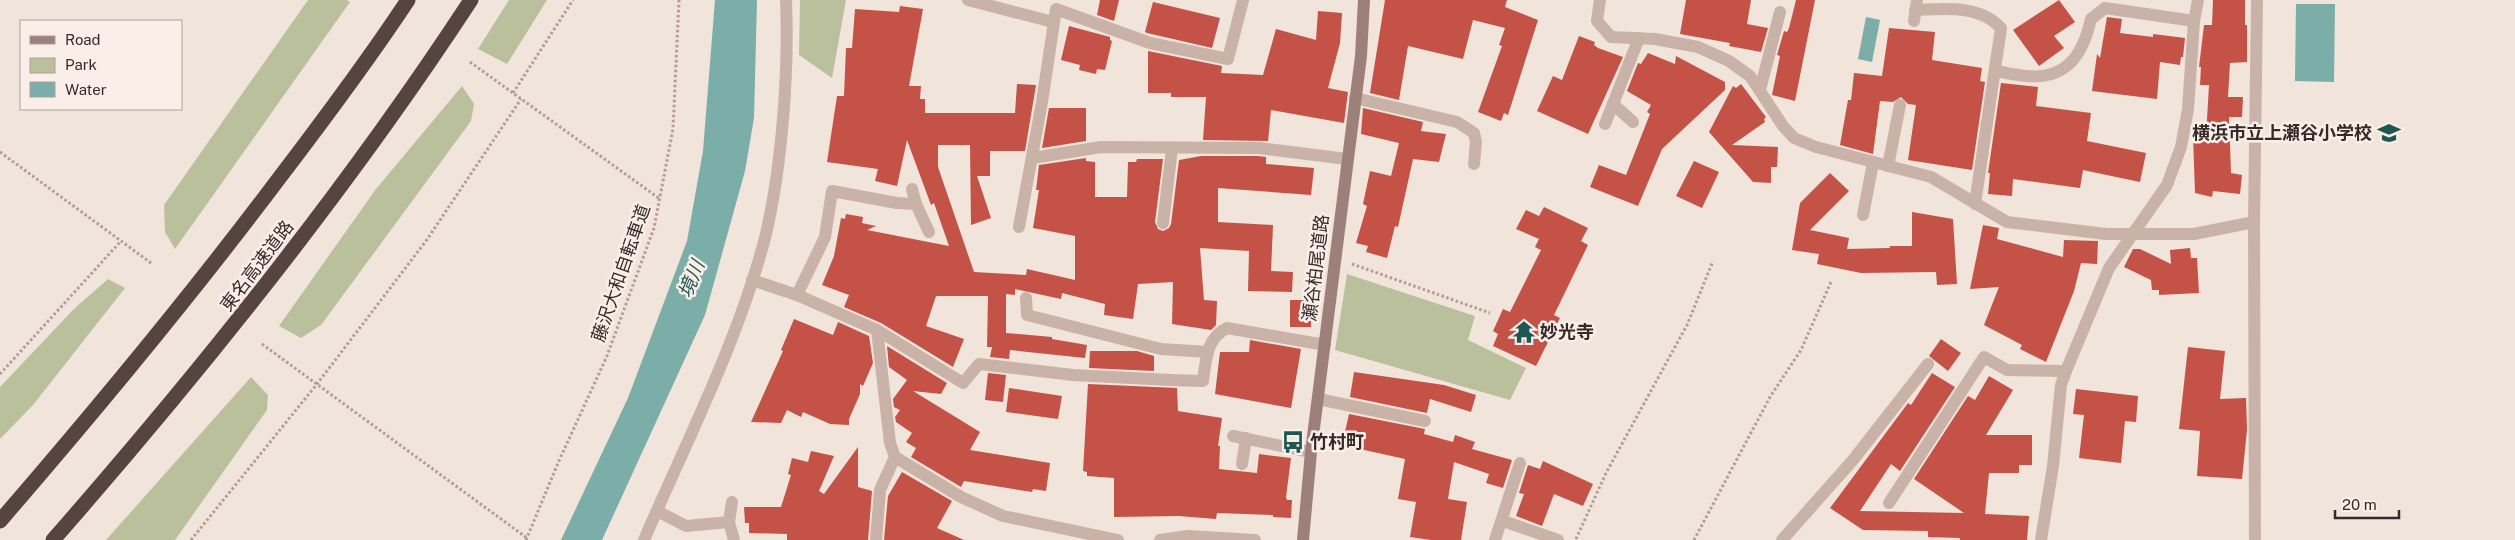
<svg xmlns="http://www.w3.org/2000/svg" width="2515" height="540" font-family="'Public Sans','Noto Sans JP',sans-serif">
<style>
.green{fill:#bac09b}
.water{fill:#7baea8}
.building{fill:#c45247}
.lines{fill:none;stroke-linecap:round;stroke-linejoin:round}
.path{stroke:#b59b92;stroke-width:3;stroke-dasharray:2.5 2.5;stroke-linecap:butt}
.lane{stroke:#c9b2a7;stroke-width:12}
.street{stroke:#c9b2a7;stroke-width:12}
.secondary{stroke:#9d8079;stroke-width:12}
.highway{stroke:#57433f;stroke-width:15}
.labels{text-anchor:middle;stroke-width:5;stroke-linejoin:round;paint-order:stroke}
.poi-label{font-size:18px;font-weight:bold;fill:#362a28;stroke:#f9eee8;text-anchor:start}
.street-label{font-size:18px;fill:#362a28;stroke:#f9eee8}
.water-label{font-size:19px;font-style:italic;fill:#1e5752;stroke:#f9eee8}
</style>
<rect width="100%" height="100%" fill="#f1e4db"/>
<g class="green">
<polygon points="308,0 347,0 350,2 175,249 165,232 164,205"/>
<polygon points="509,0 547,0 507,64 478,49"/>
<polygon points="800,0 846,0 832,78 799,55"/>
<polygon points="462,86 474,104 471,121 321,325 301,338 279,326 376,189"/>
<polygon points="1347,274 1475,316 1468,340 1526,368 1510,400 1335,350"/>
<polygon points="108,279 125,288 33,405 0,439 0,387 74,309"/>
<polygon points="251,377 268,395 267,410 175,540 106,540"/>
</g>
<g class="water">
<polygon points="715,0 757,0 754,118 745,171 705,315 602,540 561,540 628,398 687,241 703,151"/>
<polygon points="2296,4 2335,4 2334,82 2295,81"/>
<polygon points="1866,17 1880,20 1872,62 1858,59"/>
</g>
<g class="building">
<polygon points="1100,0 1119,0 1114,21 1097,15"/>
<polygon points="1385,0 1507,0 1505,7 1538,20 1508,115 1504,113 1501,121 1478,112 1502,46 1499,45 1505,28 1473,20 1463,59 1408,46 1399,100 1370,93"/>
<polygon points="1686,0 1751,0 1747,24 1768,28 1761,52 1729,46 1730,43 1680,34"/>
<polygon points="1796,0 1815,0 1795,101 1772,95 1780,56 1777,55 1784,31 1787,32 1789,28"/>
<polygon points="2059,0 2075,22 2054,36 2064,48 2039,66 2013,30"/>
<polygon points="2213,0 2245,0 2245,25 2247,25 2247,62 2230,63 2228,97 2243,97 2242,117 2229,117 2231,173 2242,175 2240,194 2213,191 2212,197 2195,193 2193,136 2206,136 2209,85 2200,85 2201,67 2199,67 2204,25 2212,25"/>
<polygon points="1153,2 1220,18 1212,48 1147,33 1145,32"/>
<polygon points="900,6 923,9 909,86 921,86 920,99 925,99 925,113 1015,113 1017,84 1036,85 1025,151 990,151 990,176 977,176 991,218 971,225 970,145 938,145 938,167 974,272 1026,275 1027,269 1075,280 1075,236 1033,228 1039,190 1036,190 1039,165 1086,158 1086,161 1095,162 1095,197 1127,197 1128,162 1136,162 1137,159 1163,159 1155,222 1158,229 1163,231 1169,228 1171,224 1179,160 1201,156 1258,156 1266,157 1266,164 1314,168 1311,195 1218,188 1218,222 1273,225 1271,271 1293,272 1292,292 1248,291 1249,251 1200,248 1204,300 1217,301 1216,325 1211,330 1172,324 1173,282 1138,284 1133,319 1104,315 1105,304 1062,293 1061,299 1015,289 1015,295 1006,294 1006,333 1052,337 1052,339 1087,345 1085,358 1010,350 1009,359 990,357 992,347 987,347 988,296 936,296 926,326 964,339 953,367 881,323 844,307 849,295 822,285 834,256 841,218 845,219 846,214 863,217 862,223 876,226 867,230 949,246 934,203 931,205 907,140 897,186 875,181 878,169 827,162 837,96 844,96 846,48 852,48 855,9 899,12"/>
<polygon points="1318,11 1342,13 1340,43 1328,88 1348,92 1344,123 1271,110 1268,141 1203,140 1206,97 1171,97 1171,93 1148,93 1148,51 1222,66 1221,73 1263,75 1276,29 1316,40"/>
<polygon points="2107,17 2122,19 2120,33 2153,37 2153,34 2185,38 2183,57 2181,57 2180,65 2160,62 2157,99 2092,91 2097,54 2100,58"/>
<polygon points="1069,26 1110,37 1110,40 1112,41 1105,70 1097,69 1096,74 1079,70 1080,65 1061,60"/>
<polygon points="1889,28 1935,32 1932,60 1982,68 1980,81 1985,82 1972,170 1908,160 1916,105 1908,104 1901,97 1893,102 1880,101 1873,154 1840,145 1848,100 1851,100 1854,73 1882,76"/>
<polygon points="1579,36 1595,42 1594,45 1598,48 1623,57 1588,134 1537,111 1553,76 1562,80"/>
<polygon points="1648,53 1675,64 1676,56 1725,82 1725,90 1662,149 1638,206 1590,187 1599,165 1626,175 1650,114 1647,112 1651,105 1627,91 1638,63 1641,64"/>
<polygon points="2001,83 2038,87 2036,106 2091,113 2087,141 2146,153 2140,182 2083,170 2080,188 2013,179 2012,196 1988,194 1990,173 1988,173"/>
<polygon points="1741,84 1766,117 1764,119 1765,122 1732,145 1778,147 1777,167 1771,167 1771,183 1753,182 1709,132 1733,86 1736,88"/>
<polygon points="1049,108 1086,108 1086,141 1042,148"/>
<polygon points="1363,108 1423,122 1421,131 1446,134 1439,162 1413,159 1398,227 1395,226 1387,258 1366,252 1368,246 1356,243 1367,206 1363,204 1370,171 1391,176 1399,143 1361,134"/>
<polygon points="1694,161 1719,172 1702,208 1676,196"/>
<polygon points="1830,173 1849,191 1810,230 1849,238 1847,249 1890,248 1890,246 1912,246 1912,212 1953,219 1957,284 1937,285 1936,272 1861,273 1817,264 1819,254 1792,250 1800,203"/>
<polygon points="1544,207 1588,228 1581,241 1588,245 1554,315 1560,318 1536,366 1493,346 1498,334 1493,331 1503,309 1510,312 1541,250 1535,247 1539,239 1516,229 1526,210 1539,216"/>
<polygon points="1983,225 1999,228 1997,239 2063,257 2064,240 2098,241 2097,264 2081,263 2074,291 2046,362 2020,349 2022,345 1984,325 1999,287 1970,289"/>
<polygon points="2190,248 2191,258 2197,258 2199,293 2159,295 2159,290 2152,290 2151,280 2124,267 2133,249 2140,249 2171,264 2170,250"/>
<polygon points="1290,300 1312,300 1311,327 1290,327"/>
<polygon points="794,319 833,335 838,322 869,336 873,363 863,386 860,384 860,394 849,419 849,425 830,424 803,412 801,417 787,410 781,423 751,422 783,351 781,350"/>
<polygon points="1941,339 1961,353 1948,371 1929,356"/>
<polygon points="1250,340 1301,349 1291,408 1215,394 1220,352 1249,352"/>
<polygon points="887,346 947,383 941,394 913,391 980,432 970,450 1050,463 1046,491 1033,489 1032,492 964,481 961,487 911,457 916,448 906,442 912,433 896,422 895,417 900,410 894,407 893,399 907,380 889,367"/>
<polygon points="2188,347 2225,351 2220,399 2246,398 2247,430 2242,479 2197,476 2200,431 2179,429"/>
<polygon points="1090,351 1137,351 1154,356 1154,371 1089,368"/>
<polygon points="1354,372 1444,385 1476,395 1471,412 1430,399 1427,413 1350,397"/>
<polygon points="988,373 1006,375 1003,402 985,400"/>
<polygon points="1932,373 1955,387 1900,471 1891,464 1860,511 1964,513 1914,479 1968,396 1975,400 1989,376 2013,390 1986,435 2032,435 2032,465 2019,465 2019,473 1989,473 1985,514 2029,516 2027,540 1960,540 1960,538 1928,537 1928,531 1863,530 1830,508 1908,403 1911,405"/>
<polygon points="1088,384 1177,388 1178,411 1222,418 1218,446 1220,446 1219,469 1257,473 1259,454 1291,458 1286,497 1287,500 1292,500 1291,518 1273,517 1273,515 1217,513 1216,519 1179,516 1114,517 1114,478 1087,476 1087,472 1083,471"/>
<polygon points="1009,388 1062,396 1058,419 1006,412"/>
<polygon points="2076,389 2138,396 2136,422 2125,421 2121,463 2079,458 2084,415 2073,414"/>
<polygon points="1349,414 1425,429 1424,434 1453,442 1455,435 1475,442 1472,449 1512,460 1503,488 1486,483 1489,474 1454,462 1448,499 1467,502 1461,540 1431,540 1410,537 1416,502 1398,499 1405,459 1342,445"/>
<polygon points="858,447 858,487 872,491 868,540 787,540 787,534 749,533 749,523 745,523 744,507 781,507 791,475 788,474 792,458 808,462 811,451 834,456 819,491 824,494"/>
<polygon points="1543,461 1593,484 1583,506 1554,494 1542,526 1516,516 1524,494 1519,493 1528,465 1540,469"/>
<polygon points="902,472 952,501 937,528 964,540 884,540 888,496"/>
</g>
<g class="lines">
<g class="path">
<polyline points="470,62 660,199"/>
<polyline points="513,93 573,0"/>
<polyline points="0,152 151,263"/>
<polyline points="1352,264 1490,313"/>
<polyline points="262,344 527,538"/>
<polyline points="0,374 121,241"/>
<polyline points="1576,539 1606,473 1687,325 1713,261"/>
<polyline points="191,540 317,384 426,241 521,99"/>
<polyline points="526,540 558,463 607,356 654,228 673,129 679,0"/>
<polyline points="1694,540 1770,397 1801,350 1831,282"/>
</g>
<g class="lane">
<polyline points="968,0 1053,22"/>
<polyline points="1760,90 1780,12"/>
<polyline points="1355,98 1457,122 1474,133 1476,142 1474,164"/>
<polyline points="1613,104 1633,122"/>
<polyline points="1605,124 1639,38"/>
<polyline points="1033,158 1101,147 1259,148 1347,159"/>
<polyline points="1888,166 1900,105"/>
<polyline points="912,189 916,204"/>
<polyline points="1863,215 1873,163"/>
<polyline points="1163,223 1172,149"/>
<polyline points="1019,227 1042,102 1056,9 1150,43 1228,59 1243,0"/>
<polyline points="797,295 825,237 832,191 897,203 916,204 929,232"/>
<polyline points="1026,298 1027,315 1161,349 1208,352"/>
<path d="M1170 380 1203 381C1206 361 1206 338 1227 328L1325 345"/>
<polyline points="1318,399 1425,421"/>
<polyline points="1233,436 1311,452"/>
<polyline points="1242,464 1246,438"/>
<polyline points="732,502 729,522 734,540"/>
<polyline points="657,511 686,526 729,522"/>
<polyline points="1503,521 1558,540"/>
<polyline points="1495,540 1520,463"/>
</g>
<g class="street">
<polyline points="1600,0 1597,21 1611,37 1655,39 1698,47 1729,61 1750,76 1783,126 1794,138 1816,147 1931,177 2007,222 2106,234 2194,234 2254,222"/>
<path d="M1915 10C1944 9 1979 4 2001 28L1975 204"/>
<polyline points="1914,21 1917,0"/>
<path d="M1995 71C2009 73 2027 78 2041 76 2073 73 2085 46 2091 19L2105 8 2194 21"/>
<polyline points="752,280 797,295 877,330 963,383 979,364 1073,375 1170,380"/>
<polyline points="895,457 961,497 1003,516 1118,540"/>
<polyline points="1889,503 1984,357 2007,370 2066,371"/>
<path d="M644 540C687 440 739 340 766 234 782 165 789 71 786 0"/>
<polyline points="876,540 880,490 895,457 890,443 877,330"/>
<polyline points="1160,540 1188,536 1255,540"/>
<polyline points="1782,540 1853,460 1928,364"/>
<polyline points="2041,540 2053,466 2061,385 2066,371 2109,268 2167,185 2181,147 2188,109 2194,21 2198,0"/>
<polyline points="2255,540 2254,222 2257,0"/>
</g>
<polyline class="secondary" points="1303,540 1311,452 1361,56 1364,0"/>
<g class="highway">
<path d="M0 521C96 410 189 298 277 181 322 122 367 62 408 0"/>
<path d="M53 540C203 369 346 191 471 0"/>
</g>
</g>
<defs>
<symbol id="school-bare" viewBox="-9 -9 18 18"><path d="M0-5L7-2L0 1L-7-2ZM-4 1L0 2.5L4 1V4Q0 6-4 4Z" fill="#1e5752" stroke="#f9eee8" stroke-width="2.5" paint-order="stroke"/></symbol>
<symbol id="temple-bare" viewBox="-9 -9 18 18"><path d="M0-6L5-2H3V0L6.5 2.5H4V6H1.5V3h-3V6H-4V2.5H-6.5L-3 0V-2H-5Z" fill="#1e5752" stroke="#f9eee8" stroke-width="2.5" paint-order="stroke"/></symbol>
<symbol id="bus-bare" viewBox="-9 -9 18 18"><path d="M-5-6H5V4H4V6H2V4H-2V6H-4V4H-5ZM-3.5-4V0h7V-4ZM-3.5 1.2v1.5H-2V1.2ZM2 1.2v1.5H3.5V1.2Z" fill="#1e5752" stroke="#f9eee8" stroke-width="2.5" paint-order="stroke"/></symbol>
</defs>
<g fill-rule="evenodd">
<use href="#school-bare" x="2373" y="117" width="32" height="32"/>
<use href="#temple-bare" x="1508" y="316" width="32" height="32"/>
<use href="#bus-bare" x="1277" y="426" width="32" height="32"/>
</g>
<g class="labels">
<g class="poi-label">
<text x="2372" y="139" text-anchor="end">横浜市立上瀬谷小学校</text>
<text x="1540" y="338">妙光寺</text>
<text x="1310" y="448">竹村町</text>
</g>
<g class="street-label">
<text transform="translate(257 266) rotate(-53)" y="6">東名高速道路</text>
<text transform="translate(1316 268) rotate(-83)" y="6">瀬谷柏尾道路</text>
<text transform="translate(621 273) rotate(-71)" y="6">藤沢大和自転車道</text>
</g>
<g class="water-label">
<text transform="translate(691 279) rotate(-68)" y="7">境川</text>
</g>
</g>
<rect x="20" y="20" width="162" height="90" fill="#f9eee8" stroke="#aba09b"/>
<rect x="30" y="36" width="25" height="8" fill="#9d8079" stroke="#aba09b"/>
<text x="65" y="45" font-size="15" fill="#362a28">Road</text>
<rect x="30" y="58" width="25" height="15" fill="#bac09b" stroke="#aba09b"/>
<text x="65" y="70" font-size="15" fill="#362a28">Park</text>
<rect x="30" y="82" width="25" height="15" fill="#7baea8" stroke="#aba09b"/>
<text x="65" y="95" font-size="15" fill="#362a28">Water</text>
<path d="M2335 510v8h64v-8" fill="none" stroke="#362a28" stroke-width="2.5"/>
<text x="2342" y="510" font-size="15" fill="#362a28" stroke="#f9eee8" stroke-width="4" paint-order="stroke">20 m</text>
</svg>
